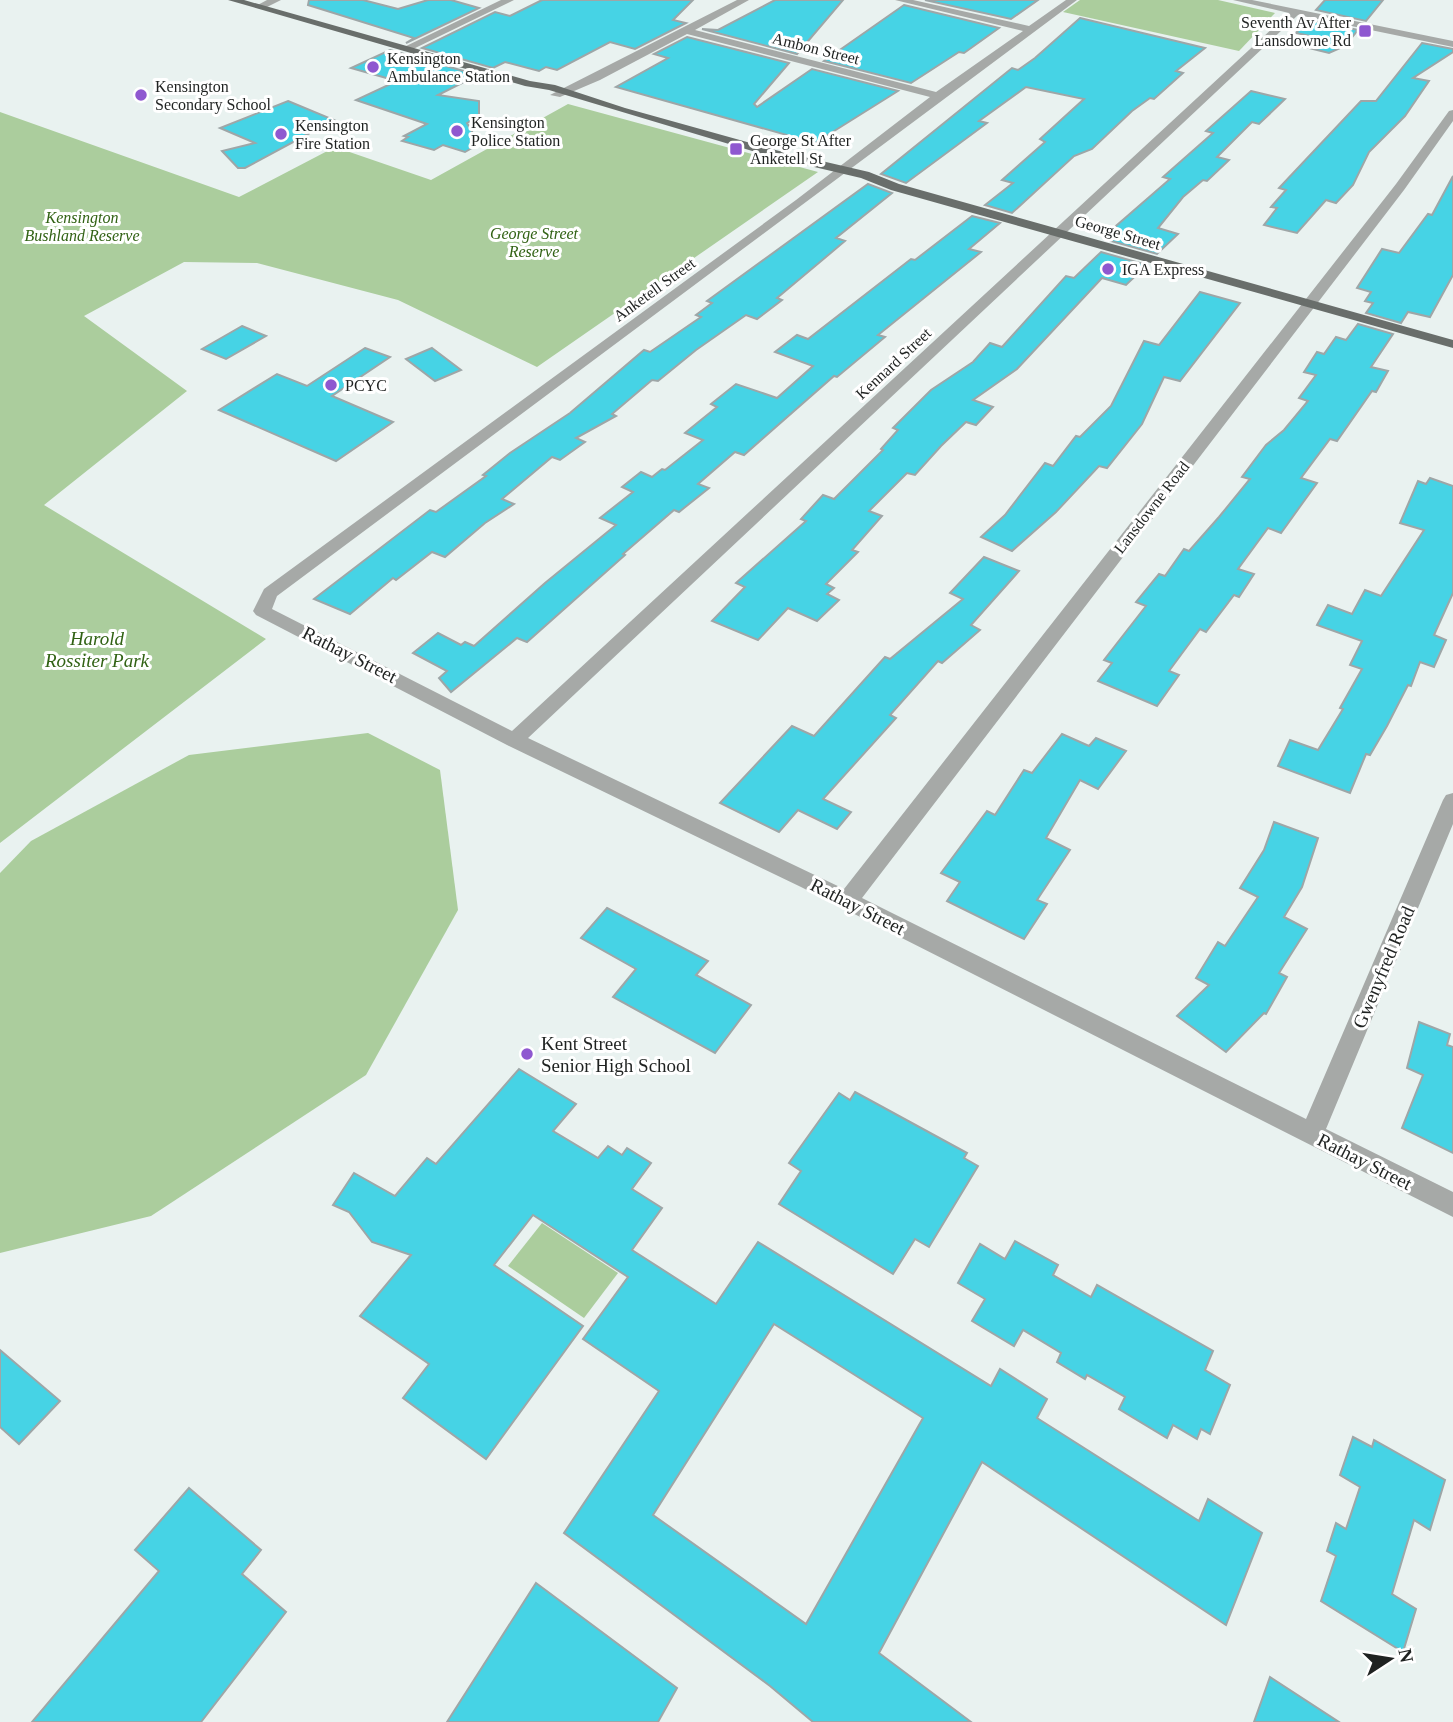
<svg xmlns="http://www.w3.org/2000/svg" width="1453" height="1722" font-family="Georgia,serif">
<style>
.green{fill:#abcd9d}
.building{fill:#46d3e5;stroke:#9ea6a7;stroke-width:2;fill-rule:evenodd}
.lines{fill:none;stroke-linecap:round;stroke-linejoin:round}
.minor{fill:#a6a9a7;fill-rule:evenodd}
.major{fill:#696e6b;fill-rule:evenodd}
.poi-dot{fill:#8f58d0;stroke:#fff;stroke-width:2.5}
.labels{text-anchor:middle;stroke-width:6;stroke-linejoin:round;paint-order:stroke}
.far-poi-label{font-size:16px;fill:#1f2221;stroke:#fff;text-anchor:start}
.far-street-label{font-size:16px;fill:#1f2221;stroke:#fff}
.far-park-label{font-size:16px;font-style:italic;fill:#316214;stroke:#fff}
.park-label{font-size:19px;font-style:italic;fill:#316214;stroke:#fff}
.street-label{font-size:19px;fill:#1f2221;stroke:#fff}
.poi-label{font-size:19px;fill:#1f2221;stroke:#fff;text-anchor:start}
</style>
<rect width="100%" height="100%" fill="#e9f2f0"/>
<g class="green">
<polygon points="1080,0 1218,0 1275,13 1239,51 1063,12"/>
<polygon points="568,104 818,172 537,367 398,300 257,263 184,262 84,316 187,391 44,505 266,639 0,843 0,112 239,197 335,147 431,180"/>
<polygon points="368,733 440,770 458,910 366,1075 151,1216 0,1253 0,873 31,841 189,755"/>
<polygon points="542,1223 618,1273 584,1318 508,1266"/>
</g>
<g class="building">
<polygon points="309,0 363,0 398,9 428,0 451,0 479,8 406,43 414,38 308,5"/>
<polygon points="542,0 693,0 673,20 686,23 635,49 610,42 557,70 546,67 539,71 505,62 493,68 422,48 495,12 510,16"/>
<polygon points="775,0 843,0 797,54 702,29 718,30"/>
<polygon points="925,0 1038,0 1011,19"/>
<polygon points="1325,0 1383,0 1366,21 1316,10"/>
<polygon points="904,5 999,28 964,53 959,52 911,83 824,61"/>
<polygon points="1080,18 1205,48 1176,71 1183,73 1154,99 1150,98 1132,111 1092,149 1074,156 1012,213 985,205 1013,183 1002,180 1045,142 1040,139 1084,99 1026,87 979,121 987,123 906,183 881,174 1012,68 1018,70 1035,58"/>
<polygon points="1308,20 1358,30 1345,46 1329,53 1297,45 1310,36 1296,33"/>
<polygon points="687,37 789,63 754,104 757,107 812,69 898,91 815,143 616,87 668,58 654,54"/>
<polygon points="1422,43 1453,49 1453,52 1413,78 1429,81 1405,116 1369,152 1353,185 1336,203 1326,200 1297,233 1264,225 1277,208 1271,207 1286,190 1279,188 1361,101 1376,101"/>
<polygon points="390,50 478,75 438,95 479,101 479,116 467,123 479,144 465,152 443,145 434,150 402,141 408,137 404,136 427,124 356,100 397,81 351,68"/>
<polygon points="1251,91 1285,99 1259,124 1252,122 1217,157 1229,160 1207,181 1203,180 1183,197 1158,228 1178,234 1157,254 1111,241 1118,234 1109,232 1170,179 1163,177 1213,133 1206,131"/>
<polygon points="288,101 334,120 245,168 238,168 222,151 255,143 220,128"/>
<polygon points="1453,176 1453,275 1430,317 1408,312 1401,323 1366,313 1373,303 1365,301 1371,292 1357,288 1382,249 1399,253 1428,214 1432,215"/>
<polygon points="868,184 892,193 836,238 845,241 777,298 782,300 757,319 746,315 696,350 658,381 652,380 612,414 616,416 576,438 585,442 560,460 552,457 502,499 514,504 485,523 445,557 432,552 396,580 393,578 350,614 314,599 430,510 436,512 486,476 483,475 510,453 570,413 644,350 650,352 701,317 696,315 712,303 707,301"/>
<polygon points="972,216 1000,223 969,249 981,252 878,335 885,337 837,377 834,376 744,455 735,452 698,484 709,488 679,512 674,510 623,554 625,555 527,642 517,638 451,692 439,678 447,671 413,653 438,633 461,645 465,642 474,646 545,583 616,525 600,518 633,492 622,487 641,472 652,477 662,469 665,470 703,440 685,433 717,407 711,404 736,384 777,398 813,366 775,352 797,335 808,339 911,259 915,260"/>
<polygon points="1101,252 1147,265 1126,285 1102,278 1017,369 973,400 993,407 976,425 966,422 941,446 915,475 907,473 869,511 882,516 852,550 858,552 826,584 834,588 827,594 839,600 817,621 788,608 758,640 712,621 745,587 736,583 806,521 801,519 823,495 834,499 883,450 881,449 898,430 893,428 931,390 973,362 990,343 1002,347 1066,276 1074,278"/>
<polygon points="1200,292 1240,303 1180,381 1164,377 1142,424 1107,468 1099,466 1056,512 1012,551 981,537 1005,515 1045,463 1053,466 1076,436 1080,437 1111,406 1144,341 1159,345"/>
<polygon points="1358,324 1393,334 1371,367 1388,371 1376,392 1372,391 1337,441 1330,439 1301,478 1317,483 1281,533 1268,528 1238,569 1254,574 1239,597 1234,595 1206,632 1200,629 1169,671 1179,675 1157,706 1098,681 1112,663 1104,660 1146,606 1136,602 1159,574 1165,576 1184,549 1189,551 1219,517 1250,479 1242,477 1266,445 1284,430 1308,401 1299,398 1316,375 1304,372 1317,352 1324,354 1336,337 1346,340"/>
<polygon points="242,326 266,336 226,359 202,349"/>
<polygon points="365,348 390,357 332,396 393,422 336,461 219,410 277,374 307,386"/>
<polygon points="432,348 461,370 435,381 406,359"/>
<polygon points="1430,478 1453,486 1453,593 1434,635 1446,640 1434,667 1420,662 1411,686 1408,685 1387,726 1370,755 1366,754 1350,793 1278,766 1290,740 1318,750 1343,709 1340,708 1362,669 1350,665 1362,641 1317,625 1328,605 1352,614 1365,590 1381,596 1424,530 1400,523 1418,481 1426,484"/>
<polygon points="984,557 1019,571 971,625 980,630 942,663 938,661 890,715 896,718 823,799 851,812 837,829 798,810 779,832 720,803 792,726 814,736 885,657 890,659 963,599 950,593"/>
<polygon points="1062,734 1089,746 1096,738 1126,751 1098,789 1080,780 1046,838 1070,850 1037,900 1047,904 1024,939 947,901 960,882 941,873 987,811 995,815 1024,770 1032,773"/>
<polygon points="1274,822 1318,838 1302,887 1284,917 1307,929 1279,973 1287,977 1266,1014 1264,1013 1226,1052 1177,1016 1209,985 1196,978 1218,942 1225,946 1258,897 1240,888 1264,850"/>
<polygon points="607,908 708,961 696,975 751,1005 715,1053 613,997 636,969 581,938"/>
<polygon points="1419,1022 1450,1034 1447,1045 1453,1047 1453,1153 1402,1128 1423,1075 1407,1068"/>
<path d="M519 1069 576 1104 553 1131 598 1158 608 1146 622 1155 627 1148 651 1163 632 1189 662 1208 632 1250 716 1304 758 1242 991 1386 1000 1369 1047 1399 1037 1418 1199 1521 1208 1499 1262 1533 1226 1625 982 1462 879 1653 971 1722H813L770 1686 564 1533 659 1391 583 1339 628 1277 533 1215 494 1265 583 1326 486 1459 403 1398 429 1364 360 1316 411 1255 372 1242 349 1212 333 1205 354 1173 395 1196 427 1158 436 1164ZM774 1324 923 1418 806 1624 653 1515Z"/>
<polygon points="855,1092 967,1153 964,1158 978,1166 929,1247 915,1239 893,1274 779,1204 801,1171 789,1163 839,1093 850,1100"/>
<polygon points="1015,1241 1058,1265 1053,1275 1091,1297 1097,1285 1213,1351 1205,1370 1230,1385 1210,1434 1201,1429 1197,1439 1173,1425 1167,1438 1119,1409 1125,1397 1087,1375 1085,1379 1057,1362 1061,1353 1023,1330 1014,1346 972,1321 985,1299 958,1283 980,1244 1005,1259"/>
<polygon points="0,1350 60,1401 19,1444 0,1427"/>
<polygon points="1353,1437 1372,1447 1374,1440 1445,1480 1430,1530 1414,1520 1392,1594 1416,1609 1403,1652 1321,1601 1336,1556 1327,1551 1336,1523 1346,1529 1360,1487 1340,1475"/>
<polygon points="189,1488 261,1550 242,1574 286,1612 201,1722 32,1722 159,1571 135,1550"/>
<polygon points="536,1583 677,1688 658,1722 447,1722"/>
<polygon points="1270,1677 1339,1722 1254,1722"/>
</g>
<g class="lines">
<g class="minor">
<polygon points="267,0 281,0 263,9 254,7"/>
<polygon points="501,0 514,0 409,51 400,49"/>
<polygon points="737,0 749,0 695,30 936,92 1023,31 895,0 913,0 1029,26 1066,0 1077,0 277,596 272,609 512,731 1289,13 1233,0 1252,0 1453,41 1453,47 1298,15 528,738 844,889 1396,184 1449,111 1453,110 1453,121 1404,190 862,898 1306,1119 1443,800 1446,795 1453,793 1453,824 1326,1129 1453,1192 1453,1217 801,887 507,745 256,615 253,611 264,589 796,200 930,97 687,34 600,80 560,97 550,95"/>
</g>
<polygon class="major" points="228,0 244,0 530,81 555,85 625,108 783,152 869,172 899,184 1453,340 1453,348 891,190 861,178 776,158 549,90 525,86"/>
</g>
<g class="poi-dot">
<rect x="1358" y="24" width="14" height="14" rx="3.5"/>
<circle cx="373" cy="67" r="7"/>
<circle cx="141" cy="95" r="7"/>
<circle cx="457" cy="131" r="7"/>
<circle cx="281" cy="134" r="7"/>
<rect x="729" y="142" width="14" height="14" rx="3.5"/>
<circle cx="1108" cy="269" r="7"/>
<circle cx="331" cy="385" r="7"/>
<circle cx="527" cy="1054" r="7"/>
</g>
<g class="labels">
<g class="far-poi-label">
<text x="1351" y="28" text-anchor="end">Seventh Av After<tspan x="1351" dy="18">Lansdowne Rd</tspan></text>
<text x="387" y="64">Kensington<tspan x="387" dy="18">Ambulance Station</tspan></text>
<text x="155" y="92">Kensington<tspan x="155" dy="18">Secondary School</tspan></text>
<text x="471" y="128">Kensington<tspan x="471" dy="18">Police Station</tspan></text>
<text x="295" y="131">Kensington<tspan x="295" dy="18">Fire Station</tspan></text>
<text x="750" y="146">George St After<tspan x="750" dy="18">Anketell St</tspan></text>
<text x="1122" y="275">IGA Express</text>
<text x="345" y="391">PCYC</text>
</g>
<g class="far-street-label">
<text transform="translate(816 48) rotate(14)" y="6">Ambon Street</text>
<text transform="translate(1118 232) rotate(16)" y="6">George Street</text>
<text transform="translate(654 289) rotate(-36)" y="6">Anketell Street</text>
<text transform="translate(893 363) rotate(-43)" y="6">Kennard Street</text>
<text transform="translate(1151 507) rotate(-52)" y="6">Lansdowne Road</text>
</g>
<g class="far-park-label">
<text x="82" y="223">Kensington<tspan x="82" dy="18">Bushland Reserve</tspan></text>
<text x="534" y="239">George Street<tspan x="534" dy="18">Reserve</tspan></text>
</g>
<g class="park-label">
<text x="97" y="645">Harold<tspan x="97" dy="22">Rossiter Park</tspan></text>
</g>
<g class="street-label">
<text transform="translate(350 654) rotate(27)" y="7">Rathay Street</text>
<text transform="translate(858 906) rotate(27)" y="7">Rathay Street</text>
<text transform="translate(1383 967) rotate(-67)" y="7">Gwenyfred Road</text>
<text transform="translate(1365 1161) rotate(27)" y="7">Rathay Street</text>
</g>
<g class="poi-label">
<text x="541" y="1050">Kent Street<tspan x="541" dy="22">Senior High School</tspan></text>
</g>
</g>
<g transform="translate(1390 1659) rotate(78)" stroke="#ffffff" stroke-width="5" paint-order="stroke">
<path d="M0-5L12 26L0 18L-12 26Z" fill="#1f2221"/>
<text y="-10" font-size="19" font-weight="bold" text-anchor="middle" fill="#1f2221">N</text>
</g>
</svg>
